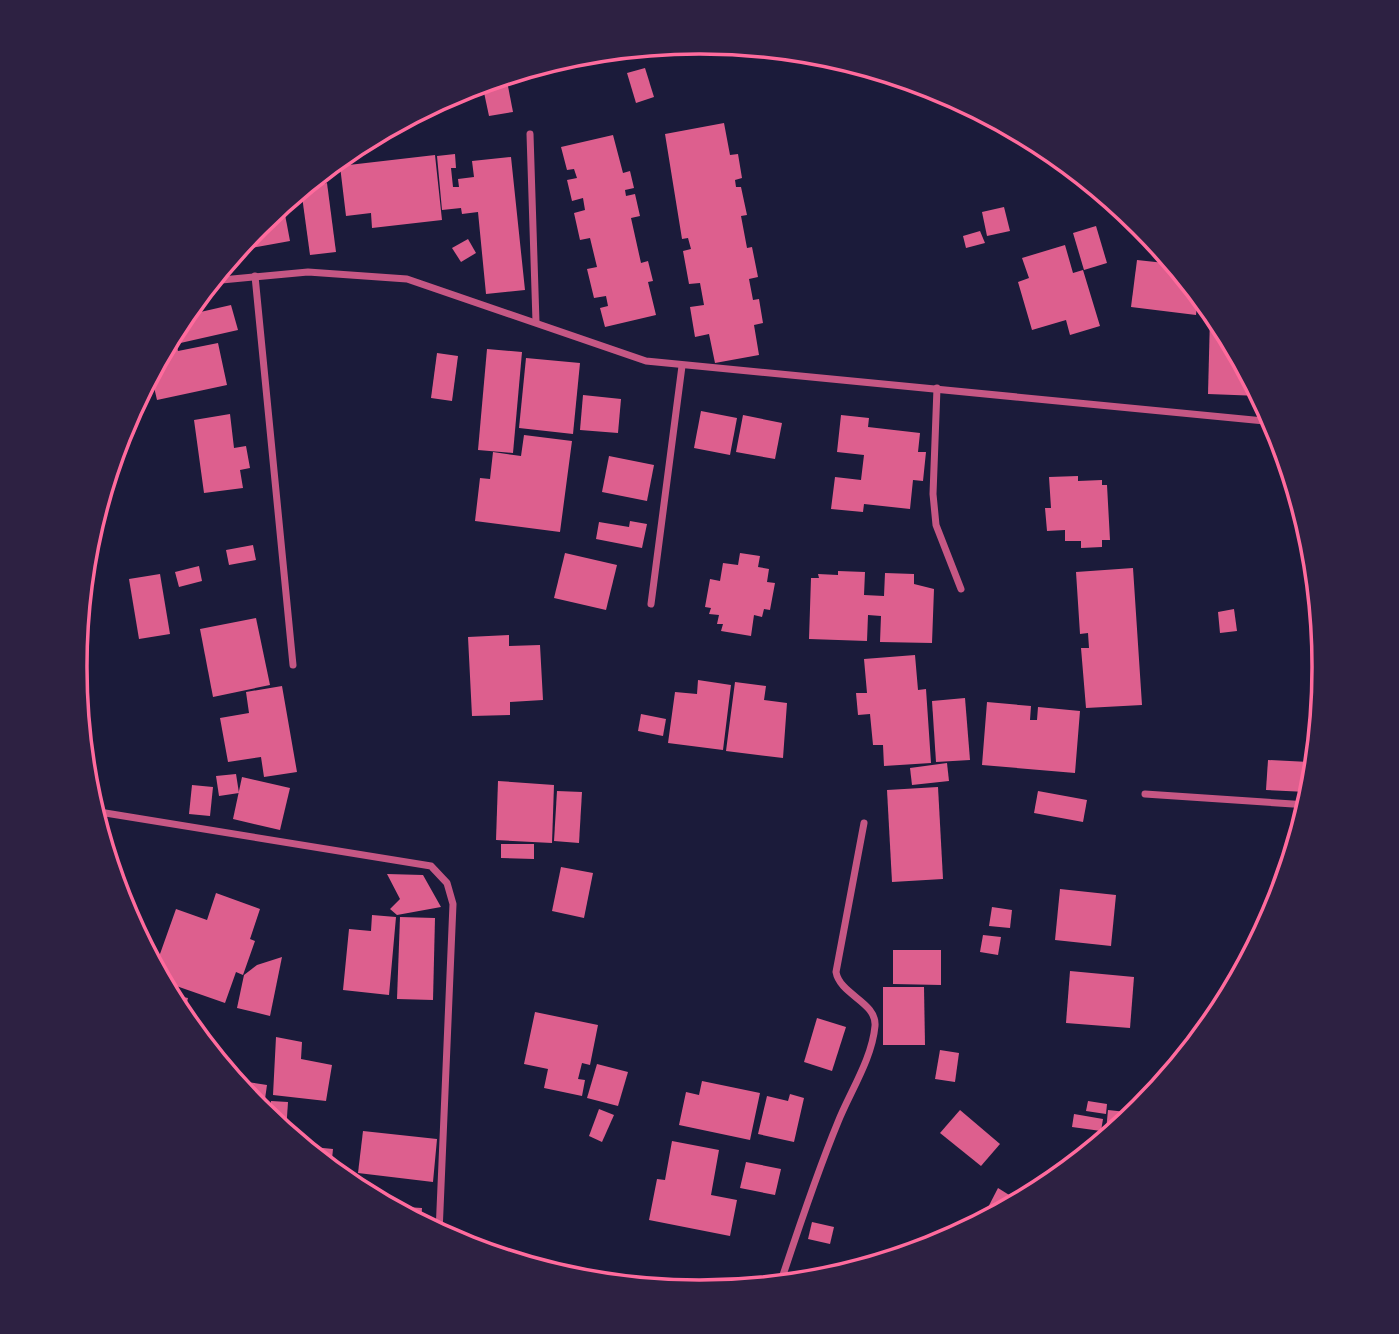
<svg xmlns="http://www.w3.org/2000/svg" width="1399" height="1334" font-family="'Titillium Web',sans-serif">
<style>
.building{fill:#dd5f8e}
.lines{fill:none;stroke-linecap:round;stroke-linejoin:round}
.minor{stroke:#c65784;stroke-width:7}
.rim{fill:none;stroke:#ff6b9d;stroke-width:3.5}
</style>
<rect width="100%" height="100%" fill="#1b1b3a"/>
<g class="building">
<polygon points="645,68 654,97 636,103 627,73"/>
<polygon points="506,76 513,112 489,116 482,83"/>
<polygon points="724,123 730,155 738,154 742,178 735,180 736,187 741,187 747,215 741,216 747,248 752,247 758,277 749,279 753,300 759,299 763,323 754,325 759,355 715,363 709,334 695,337 690,307 704,305 700,283 689,284 683,251 691,249 688,238 682,239 665,134"/>
<polygon points="613,135 623,173 630,171 634,188 625,190 626,196 635,194 640,216 631,218 641,263 648,261 653,281 648,282 656,315 605,327 600,308 608,306 606,296 594,298 587,269 597,267 590,238 580,240 574,213 585,210 583,198 572,201 567,180 577,178 574,169 567,170 561,147"/>
<polygon points="455,154 456,168 451,168 453,187 459,187 458,179 474,177 472,161 511,157 525,290 486,294 478,212 462,214 461,208 442,210 437,156"/>
<polygon points="435,155 442,220 372,228 371,213 346,216 340,166"/>
<polygon points="327,183 336,252 310,255 301,189"/>
<polygon points="283,204 290,241 241,250 241,246 258,225"/>
<polygon points="1004,207 1010,231 987,236 982,212"/>
<polygon points="1096,226 1107,263 1084,270 1073,233"/>
<polygon points="980,231 985,243 966,248 963,236"/>
<polygon points="468,239 476,253 461,262 452,248"/>
<polygon points="1065,245 1073,273 1083,270 1100,326 1070,335 1066,320 1032,330 1018,282 1029,278 1022,258"/>
<polygon points="1137,260 1174,264 1198,295 1196,315 1131,307"/>
<polygon points="231,305 238,330 176,344 174,331 183,316"/>
<polygon points="1210,317 1219,320 1260,396 1208,394"/>
<polygon points="176,342 178,351 218,343 227,385 157,400 151,374 167,344"/>
<polygon points="487,349 522,352 513,453 478,450"/>
<polygon points="437,353 458,356 452,401 431,398"/>
<polygon points="526,358 580,363 573,434 519,428"/>
<polygon points="583,395 621,399 618,433 580,430"/>
<polygon points="701,411 737,418 730,455 694,448"/>
<polygon points="230,414 234,448 246,446 250,468 240,470 243,488 204,493 194,420"/>
<polygon points="743,415 782,423 775,459 736,452"/>
<polygon points="841,415 869,418 868,427 920,433 918,452 926,452 923,481 913,480 910,509 864,504 863,512 831,509 835,477 861,480 864,455 837,452"/>
<polygon points="524,435 572,441 560,532 475,521 480,478 490,479 493,452 521,456"/>
<polygon points="609,456 654,465 647,501 602,492"/>
<polygon points="1078,476 1078,481 1102,480 1102,485 1107,485 1110,540 1102,540 1102,547 1081,548 1081,541 1065,541 1065,530 1047,531 1045,508 1051,508 1049,477"/>
<polygon points="630,521 647,524 642,548 596,539 599,522 629,527"/>
<polygon points="253,545 256,560 229,565 226,550"/>
<polygon points="565,553 617,565 606,610 554,598"/>
<polygon points="740,553 760,556 758,567 769,569 767,582 775,583 770,610 764,609 762,617 754,615 751,636 721,631 723,624 717,624 719,615 709,614 711,608 705,607 710,579 720,581 723,563 738,565"/>
<polygon points="199,566 202,581 179,587 175,572"/>
<polygon points="1133,568 1142,705 1086,708 1081,648 1089,648 1088,633 1080,634 1076,572"/>
<polygon points="838,571 865,572 864,595 884,596 885,573 914,574 914,584 934,589 932,643 880,642 881,616 868,615 867,641 809,639 811,578 819,578 818,574 838,575"/>
<polygon points="160,574 170,634 139,639 129,579"/>
<polygon points="1234,609 1237,631 1220,633 1218,612"/>
<polygon points="256,618 270,685 213,697 200,629"/>
<polygon points="509,635 509,646 540,645 543,700 510,702 510,715 472,716 468,637"/>
<polygon points="915,655 918,690 926,689 931,763 884,766 883,745 873,745 870,714 858,715 856,693 867,693 864,659"/>
<polygon points="698,680 731,685 723,750 668,743 675,692 697,694"/>
<polygon points="735,682 766,686 764,700 787,703 783,758 726,751"/>
<polygon points="282,686 297,772 264,777 261,757 228,762 220,718 249,713 246,692"/>
<polygon points="965,698 970,760 936,762 932,701"/>
<polygon points="987,702 1031,706 1030,720 1037,720 1038,707 1080,711 1075,773 982,765"/>
<polygon points="641,714 666,719 663,736 638,731"/>
<polygon points="1268,760 1309,762 1307,792 1266,790"/>
<polygon points="947,763 949,781 912,785 910,768"/>
<polygon points="236,774 239,793 219,796 216,776"/>
<polygon points="242,777 290,788 280,830 233,819"/>
<polygon points="498,781 554,785 552,843 496,840"/>
<polygon points="192,785 213,787 210,816 189,814"/>
<polygon points="938,787 943,879 892,882 887,790"/>
<polygon points="557,791 582,792 579,843 554,841"/>
<polygon points="1038,791 1087,800 1083,822 1034,813"/>
<polygon points="501,844 534,844 534,859 501,858"/>
<polygon points="561,867 593,873 584,918 552,911"/>
<polygon points="387,874 423,875 441,907 397,915 390,909 400,899"/>
<polygon points="1060,889 1116,895 1111,946 1055,940"/>
<polygon points="216,893 260,909 250,939 255,941 243,975 236,972 225,1003 162,981 155,968 176,909 207,920"/>
<polygon points="992,907 1012,910 1010,928 989,926"/>
<polygon points="372,915 396,917 389,995 343,990 349,929 371,931"/>
<polygon points="400,917 435,918 433,1000 397,999"/>
<polygon points="983,935 1001,937 998,955 980,952"/>
<polygon points="893,950 941,950 941,985 893,984"/>
<polygon points="282,957 270,1016 237,1008 244,975 257,965"/>
<polygon points="1070,971 1134,977 1130,1028 1066,1023"/>
<polygon points="883,987 924,987 925,1045 883,1045"/>
<polygon points="169,994 188,998 183,1019 180,1014"/>
<polygon points="535,1012 598,1025 590,1065 582,1063 578,1079 585,1080 582,1096 544,1088 548,1069 524,1064"/>
<polygon points="817,1018 846,1027 832,1071 804,1062"/>
<polygon points="276,1037 302,1042 301,1059 332,1065 326,1101 273,1095"/>
<polygon points="940,1050 959,1053 955,1082 935,1079"/>
<polygon points="597,1064 628,1072 618,1106 587,1098"/>
<polygon points="234,1080 267,1085 263,1113 257,1109"/>
<polygon points="702,1081 760,1093 750,1140 679,1125 686,1092 699,1095"/>
<polygon points="790,1094 804,1098 794,1142 758,1134 767,1096 788,1101"/>
<polygon points="271,1101 288,1102 286,1132 270,1119"/>
<polygon points="1088,1101 1107,1104 1106,1114 1086,1111"/>
<polygon points="599,1109 614,1115 602,1142 589,1136"/>
<polygon points="960,1110 1000,1144 981,1166 940,1133"/>
<polygon points="1108,1110 1136,1113 1113,1132 1106,1131"/>
<polygon points="1074,1114 1103,1119 1101,1131 1072,1127"/>
<polygon points="363,1131 437,1139 433,1182 358,1173"/>
<polygon points="672,1141 719,1150 711,1195 737,1200 730,1236 649,1220 657,1179 665,1180"/>
<polygon points="303,1146 333,1149 331,1169"/>
<polygon points="746,1162 781,1169 775,1195 740,1188"/>
<polygon points="998,1188 1019,1201 980,1223"/>
<polygon points="389,1206 422,1208 421,1223 436,1224 435,1231"/>
<polygon points="812,1222 834,1227 830,1244 808,1239"/>
<polygon points="519,1259 561,1269 560,1275 518,1262"/>
<polygon points="665,1282 691,1288 690,1291 664,1289"/>
</g>
<g class="lines">
<g class="minor">
<polyline points="530,134 536,322"/>
<polyline points="255,276 293,665"/>
<polyline points="211,281 308,272 407,279 646,361 1274,422"/>
<polyline points="937,388 933,494 936,525 961,589"/>
<polyline points="651,604 682,366"/>
<polyline points="1145,794 1308,805"/>
<polyline points="93,811 431,866 447,883 453,904 439,1233"/>
<path d="M780 1284C798 1230 816 1175 838 1122 850 1092 872 1059 875 1026 877 1002 840 995 836 972L864 823"/>
</g>
</g>
<path d="M0 0H1399V1334H0ZM699 54H700A612 612 0 0 1 1312 666V668A612 612 0 0 1 700 1280H699A612 612 0 0 1 87 668V666A612 612 0 0 1 699 54Z" fill="#2d2142" fill-rule="evenodd"/>
<path class="rim" d="M699 54H700A612 612 0 0 1 1312 666V668A612 612 0 0 1 700 1280H699A612 612 0 0 1 87 668V666A612 612 0 0 1 699 54Z"/>
</svg>
